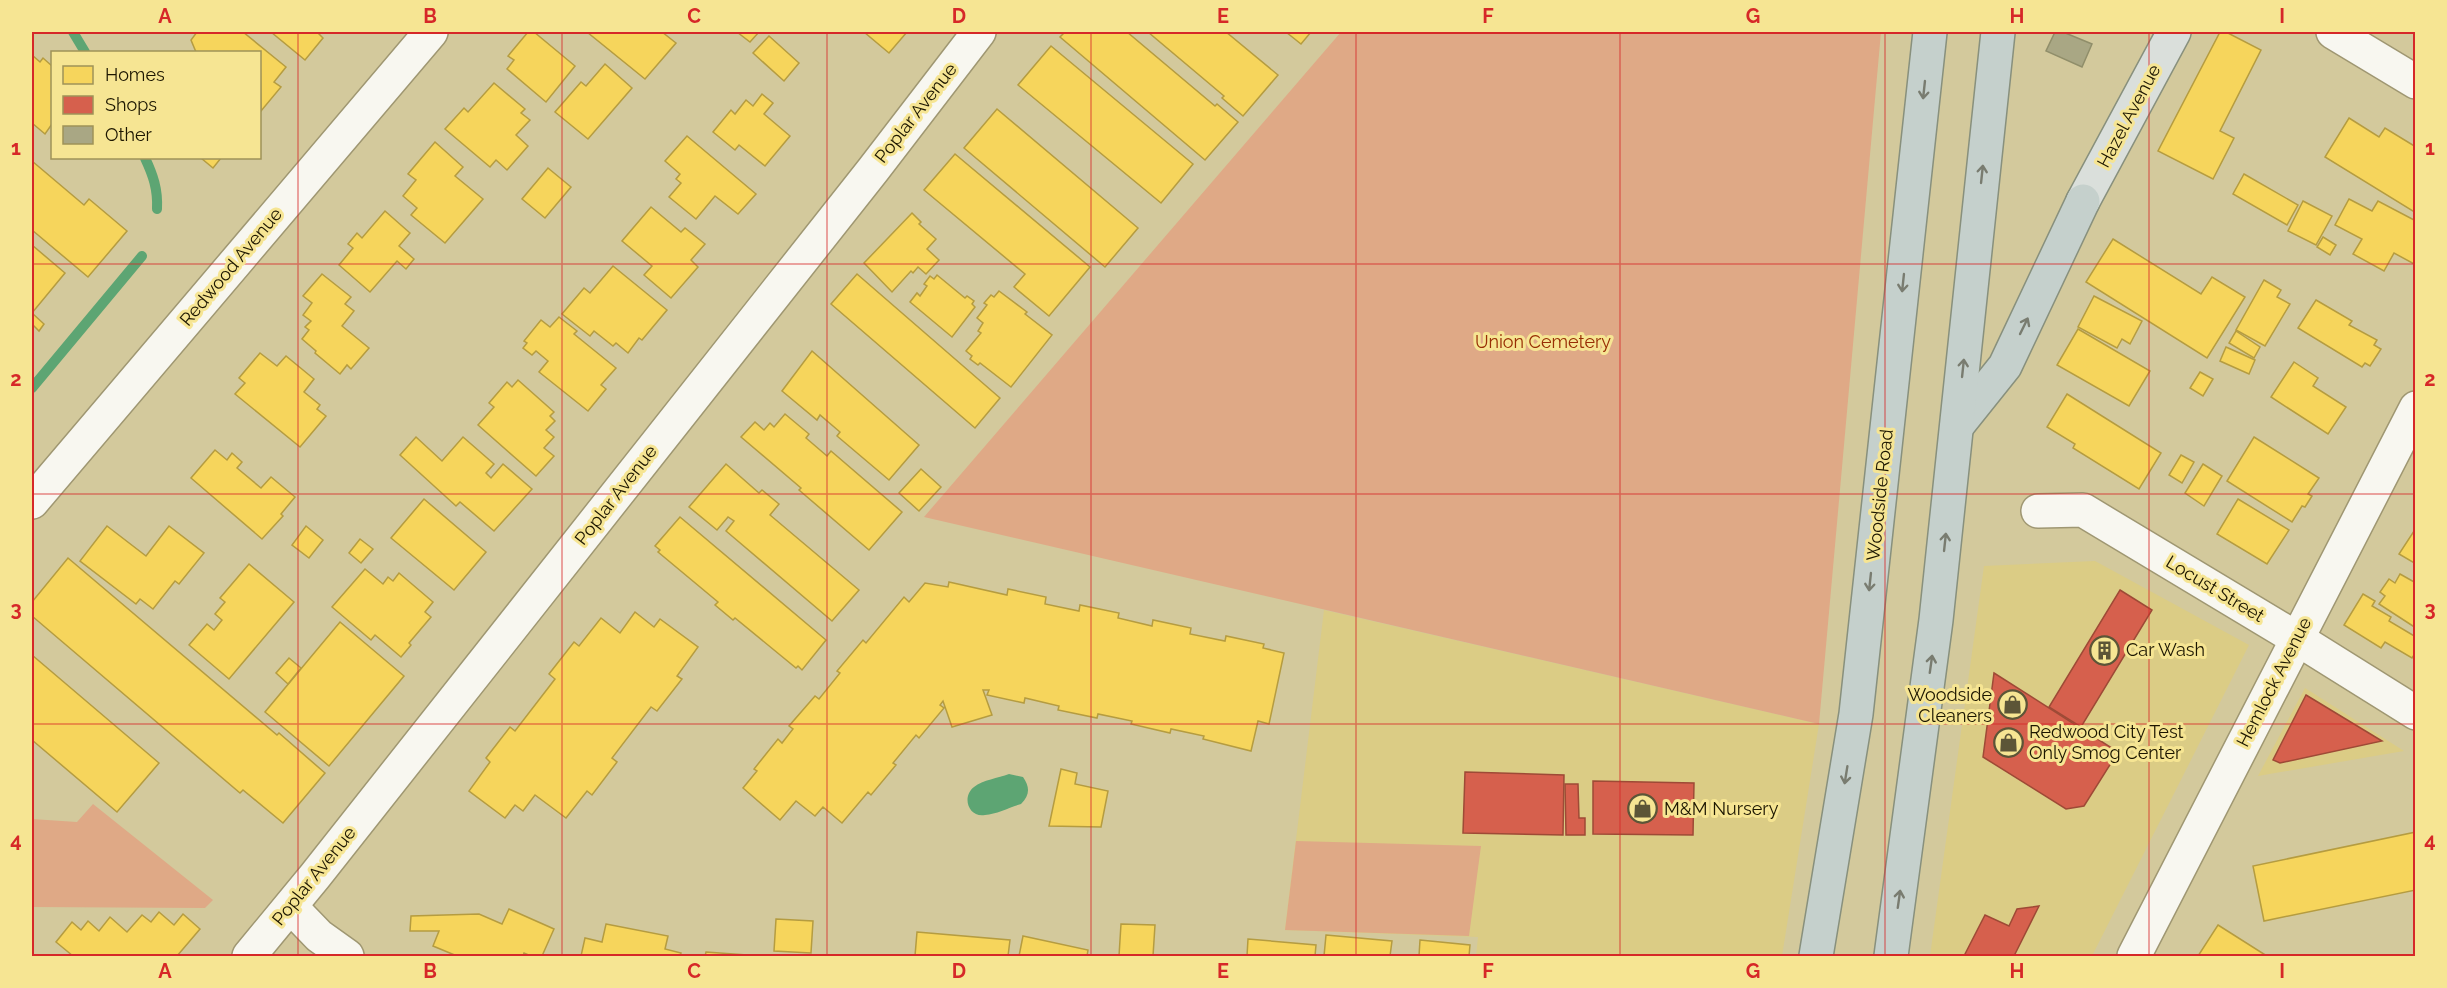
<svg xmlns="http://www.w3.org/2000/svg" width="2447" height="988" font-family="Raleway,sans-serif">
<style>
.built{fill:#dbcc85}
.green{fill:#dfa986}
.water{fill:#5da573}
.homes{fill:#f6d55c;stroke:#b59c40;stroke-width:1.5}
.shops{fill:#d6604d;stroke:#9e4a36;stroke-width:1.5}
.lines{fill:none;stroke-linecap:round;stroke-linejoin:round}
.stream{stroke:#5da573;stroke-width:10}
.building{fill:#a9a784;stroke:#908e6a;stroke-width:1.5}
.minor-casing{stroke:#9f9772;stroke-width:36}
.major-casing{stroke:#88907d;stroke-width:36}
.highway-casing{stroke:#88907d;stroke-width:36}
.minor{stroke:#f8f7f0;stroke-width:33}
.major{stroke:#dadfdb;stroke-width:33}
.highway{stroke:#c5d0cc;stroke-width:33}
.oneway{stroke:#797c70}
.grid{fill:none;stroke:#d62828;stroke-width:1.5;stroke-opacity:0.55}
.labels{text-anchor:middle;stroke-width:6;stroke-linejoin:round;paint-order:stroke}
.street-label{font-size:18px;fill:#1c1600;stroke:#f6e593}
.park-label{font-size:18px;fill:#982e05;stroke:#f6e593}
.poi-label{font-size:18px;fill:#1c1600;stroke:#f6e593;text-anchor:start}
.neatline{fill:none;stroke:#d62828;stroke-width:2}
.grid-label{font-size:20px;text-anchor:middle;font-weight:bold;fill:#d62828}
</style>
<rect width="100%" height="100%" fill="#d3c99c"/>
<g class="built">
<polygon points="2095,561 2249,645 2092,956 1930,956 1984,566"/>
<polygon points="1324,610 1819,724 1782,956 1476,956 1478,937 1285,930"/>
<polygon points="2305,688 2404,751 2258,776"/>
</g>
<g class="green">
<polygon points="1341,32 1881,32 1819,724 924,517"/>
<polygon points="93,804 213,900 205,908 32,907 32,819 77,822"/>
<polygon points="1296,841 1481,846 1469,936 1285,930"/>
</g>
<path class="water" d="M1009 774 1023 777C1030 787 1030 795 1021 804 1010 807 997 814 985 815 969 818 961 797 974 787 983 780 998 778 1009 774Z"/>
<g class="homes">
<polygon points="197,32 243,32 286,67 274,82 281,87 261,111 260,52 196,52 191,40"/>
<polygon points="271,32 317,32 323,38 305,60"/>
<polygon points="528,32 534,32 575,66 546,102 507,69 514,60 508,56"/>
<polygon points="587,32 662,32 676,43 645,79"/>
<polygon points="737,32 759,32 750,42"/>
<polygon points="864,32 907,32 889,53"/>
<polygon points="1065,32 1127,32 1215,106 1217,104 1238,122 1205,160 1060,37"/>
<polygon points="1148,32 1226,32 1278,75 1243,116 1222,98 1224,96"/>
<polygon points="1286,32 1311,32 1301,44"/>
<polygon points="2220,32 2226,32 2261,50 2220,131 2234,138 2213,179 2158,151"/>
<polygon points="769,36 799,63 784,81 753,53"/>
<polygon points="1051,46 1193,164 1161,203 1018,85"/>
<polygon points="32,55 40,62 43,58 52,66 52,124 45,134 32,123"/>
<polygon points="605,64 632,88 588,139 555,112 581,82 586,86"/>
<polygon points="494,83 525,109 521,113 530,120 516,135 528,146 507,170 496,160 490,167 445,129 464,108 468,112"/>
<polygon points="762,94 773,103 764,114 790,136 765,166 739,145 735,150 713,132 731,110 735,114 746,100 753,106"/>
<polygon points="997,109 1138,228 1105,267 964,148"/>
<polygon points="2349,118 2379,137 2385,128 2416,147 2416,213 2325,157"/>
<polygon points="687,136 756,194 738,214 715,196 696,219 669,197 681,183 676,179 680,174 665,161"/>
<polygon points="435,142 463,167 455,176 483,199 445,243 411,215 417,208 403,196 416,180 408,174"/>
<polygon points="955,154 1090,267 1049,316 1014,287 1025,274 924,190"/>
<polygon points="201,158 221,158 213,168"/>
<polygon points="32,161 84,205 89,199 127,231 88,277 32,230"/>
<polygon points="548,168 571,187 545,218 522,199"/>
<polygon points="2244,174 2298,205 2287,225 2233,194"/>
<polygon points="2349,199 2372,211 2378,201 2416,221 2416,265 2394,253 2384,271 2353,254 2362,239 2335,225"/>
<polygon points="2303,201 2332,216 2316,245 2288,231"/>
<polygon points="651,207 681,232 685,228 705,244 691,260 698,267 671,298 644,275 652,266 622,241"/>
<polygon points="385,211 410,233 399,246 414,259 406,269 397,261 370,292 339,265 353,248 348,244 357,233 362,238"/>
<polygon points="912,213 921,222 919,224 936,239 927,249 939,260 926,274 918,267 913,273 911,271 892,292 864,263"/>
<polygon points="2323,237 2336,245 2330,255 2317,247"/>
<polygon points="2113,239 2201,294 2212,277 2245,297 2207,358 2086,282"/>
<polygon points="32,245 65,273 32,313"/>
<polygon points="613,266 667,310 642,340 639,338 628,353 616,343 613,346 594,331 590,336 562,314 584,288 590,293"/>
<polygon points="322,274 351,297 345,304 354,311 342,326 369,348 351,369 347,365 340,374 315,353 316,351 302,339 309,330 305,327 311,321 303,315 312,303 303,296"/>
<polygon points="857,274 1000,398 975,428 831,304"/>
<polygon points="937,275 965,298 967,296 974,301 972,304 975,307 952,337 910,302 917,293 920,296 927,286 924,284 930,276 934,279"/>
<polygon points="2264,280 2281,290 2277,297 2290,304 2265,346 2236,330"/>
<polygon points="999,291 1027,312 1025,314 1052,335 1011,387 980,363 978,365 970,359 972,356 966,351 981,333 978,331 983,323 977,318 987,305 984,303 991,295 994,297"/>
<polygon points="2094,296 2142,321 2130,344 2122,339 2117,348 2078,327"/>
<polygon points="2316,300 2352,321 2349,325 2377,340 2374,345 2381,349 2370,366 2365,363 2362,367 2298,328"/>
<polygon points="32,313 44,324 39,331 32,324"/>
<polygon points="559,317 577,331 574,334 616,368 601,385 606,389 588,411 539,372 548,361 536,351 532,355 523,348 527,343 524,341 541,320 550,327"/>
<polygon points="2078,329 2150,371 2129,406 2057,365"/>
<polygon points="2236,331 2260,347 2254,358 2229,343"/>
<polygon points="2226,347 2255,360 2249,374 2220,361"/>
<polygon points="812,351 919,445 889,480 837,436 840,432 820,415 817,420 782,391"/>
<polygon points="260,353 277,366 286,356 314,379 304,392 320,405 317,409 326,416 300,447 235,394 245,383 239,378"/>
<polygon points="2294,362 2318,378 2313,386 2346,407 2328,434 2271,397"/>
<polygon points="2200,372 2213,379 2203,396 2190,388"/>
<polygon points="518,380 554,412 550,416 555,421 546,430 554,437 544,448 554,456 536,476 478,425 494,407 489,403 507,382 512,387"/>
<polygon points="2067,394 2161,453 2139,489 2073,448 2075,444 2047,427"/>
<polygon points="785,414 809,434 806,438 827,456 831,451 902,512 869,550 799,490 801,488 741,437 755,422 764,430 770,423 774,427"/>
<polygon points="416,437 442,461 463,437 494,464 486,473 491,478 503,464 532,489 494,531 460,502 456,506 400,455"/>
<polygon points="2254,437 2319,478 2308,494 2312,496 2305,507 2302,506 2292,522 2227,481"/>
<polygon points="215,450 227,460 232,453 242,462 237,468 261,488 271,477 295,497 281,514 283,516 262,539 191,478"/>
<polygon points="2181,455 2194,462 2182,483 2169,475"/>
<polygon points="726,464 759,493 762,490 779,504 770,515 859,590 832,621 726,531 734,521 728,517 717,530 689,507"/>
<polygon points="2203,464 2222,476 2204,506 2185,493"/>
<polygon points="921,469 941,487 919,511 899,493"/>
<polygon points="424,499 486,552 454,590 391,538"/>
<polygon points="2238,499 2289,530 2267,564 2217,534"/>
<polygon points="680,517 826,640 802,670 798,666 796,668 735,618 733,620 715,605 718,602 658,552 660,550 655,546"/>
<polygon points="107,526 146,556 169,526 204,553 179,584 175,581 153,609 140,599 136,604 80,561"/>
<polygon points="306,526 323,540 309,558 292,545"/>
<polygon points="2416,528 2416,564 2399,554"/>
<polygon points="360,539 373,549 361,563 349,553"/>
<polygon points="68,558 277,735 279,733 325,773 283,823 243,790 240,793 32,616 32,602"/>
<polygon points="249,564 294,602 229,679 189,645 207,624 214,630 222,620 215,614 225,602 220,598"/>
<polygon points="365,569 383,584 388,577 393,581 399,573 433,602 425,612 431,617 409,643 411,645 401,657 375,635 371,640 332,607"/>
<polygon points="2400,574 2416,583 2416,628 2379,604 2385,596 2380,592 2389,579 2395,583"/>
<polygon points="949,582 1007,595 1008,589 1046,597 1045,604 1079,611 1080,605 1119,613 1118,618 1152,626 1153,620 1191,628 1190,634 1225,641 1226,636 1264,644 1263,648 1284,653 1269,724 1258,721 1251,751 1203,739 1204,736 1171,729 1170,733 1131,724 1132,721 1098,714 1097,718 1058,710 1059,706 1025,698 1024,703 987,695 989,690 983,690 992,715 952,727 943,701 940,705 944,708 919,738 916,735 893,763 896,765 871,795 868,792 842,823 823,807 815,816 796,801 780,820 743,788 757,771 754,769 778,739 782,743 793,729 789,726 815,696 819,699 840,673 837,671 863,640 866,643 904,597 909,602 925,583 948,587"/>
<polygon points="2363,594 2375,601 2372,606 2391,617 2389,621 2416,637 2416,652 2412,658 2385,642 2381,648 2344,625"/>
<polygon points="635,612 654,627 660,619 698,647 677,676 682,679 657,711 651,707 612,758 617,762 592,795 587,791 566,818 535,795 523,811 515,805 505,818 469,791 490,762 486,758 510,727 515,731 555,679 549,674 574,642 579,646 601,618 620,633"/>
<polygon points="340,622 404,676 329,766 265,712"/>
<polygon points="32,655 159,763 117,812 32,740"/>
<polygon points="289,658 301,668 288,684 276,673"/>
<polygon points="1061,769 1077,773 1075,784 1108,791 1101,827 1049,826"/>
<polygon points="2416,832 2416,890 2264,921 2253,866"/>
<polygon points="509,909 554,929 542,956 531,956 524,953 523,956 457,956 433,946 439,931 410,931 411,916 479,914 502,924"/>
<polygon points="159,912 174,925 183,914 200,929 177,956 73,956 56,942 72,922 81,930 88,921 99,931 110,917 127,932 142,915 151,922"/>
<polygon points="776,919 813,921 811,953 774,951"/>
<polygon points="606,924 668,936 665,949 681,953 680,956 581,956 585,938 602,942"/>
<polygon points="1121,924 1155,925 1153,956 1119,956"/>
<polygon points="2218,925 2267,956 2198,956"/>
<polygon points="917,932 1010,940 1008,956 915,956"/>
<polygon points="1326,935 1392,941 1390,956 1324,956"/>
<polygon points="1023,936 1088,950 1087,956 1019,956"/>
<polygon points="1248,939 1316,945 1315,956 1247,956"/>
<polygon points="1420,940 1470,945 1469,956 1419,956"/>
<polygon points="706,952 761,956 705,956"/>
</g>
<g class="shops">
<polygon points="2120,590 2152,610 2081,727 2049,707"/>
<polygon points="1994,673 2118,752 2084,806 2066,809 1983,757"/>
<polygon points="2306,695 2382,741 2280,763 2273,760"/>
<polygon points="1465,772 1564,775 1563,835 1463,833"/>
<polygon points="1593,781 1694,783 1693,835 1593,834"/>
<polygon points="1565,784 1578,784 1579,818 1585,818 1585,835 1566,835"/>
<polygon points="2039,906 2014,956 1964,956 1985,915 2009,926 2017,909"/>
</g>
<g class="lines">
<g class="stream">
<polyline points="73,32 85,52"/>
<path d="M145 158C153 175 158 189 157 209"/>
<polyline points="32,388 142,256"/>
</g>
</g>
<polygon class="building" points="2055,32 2063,32 2092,44 2082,67 2046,51"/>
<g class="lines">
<defs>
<g id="minor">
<polyline points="2333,32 2416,82"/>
<polyline points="32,502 431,32"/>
<polyline points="2038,511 2083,510 2296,638 2416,713"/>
<polyline points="291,907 319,936 347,956"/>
<polyline points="249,956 315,876 873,170 979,32"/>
<polyline points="2134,956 2416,408"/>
</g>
<polyline id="major" points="2083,201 2174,32"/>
<g id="highway">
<polyline points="1957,426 2005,366 2083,201"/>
<polyline points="1816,956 1856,714 1930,32"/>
<polyline points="1891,956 1936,620 1998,32"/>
</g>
</defs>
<use href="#minor" class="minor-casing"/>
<use href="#major" class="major-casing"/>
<use href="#highway" class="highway-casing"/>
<use href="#minor" class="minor"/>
<use href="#major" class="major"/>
<use href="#highway" class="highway"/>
</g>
<defs><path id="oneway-shaft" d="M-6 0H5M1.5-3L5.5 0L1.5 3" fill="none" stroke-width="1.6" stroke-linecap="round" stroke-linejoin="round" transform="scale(1.5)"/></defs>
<g class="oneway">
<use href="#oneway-shaft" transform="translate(1924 90) rotate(96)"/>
<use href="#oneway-shaft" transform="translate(1982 174) rotate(-84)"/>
<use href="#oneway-shaft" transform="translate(1903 283) rotate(96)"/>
<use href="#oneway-shaft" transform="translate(2024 326) rotate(-64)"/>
<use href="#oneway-shaft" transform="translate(1963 368) rotate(-84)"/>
<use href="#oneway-shaft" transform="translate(1945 542) rotate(-84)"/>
<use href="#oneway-shaft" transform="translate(1870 582) rotate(96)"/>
<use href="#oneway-shaft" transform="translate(1931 664) rotate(-82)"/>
<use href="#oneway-shaft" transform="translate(1846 775) rotate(99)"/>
<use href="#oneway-shaft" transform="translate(1899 899) rotate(-82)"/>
</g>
<path class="grid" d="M298 32V956M562 32V956M827 32V956M1091 32V956M1356 32V956M1620 32V956M1885 32V956M2149 32V956M32 264H2416M32 494H2416M32 724H2416"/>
<defs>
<symbol id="building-ring" viewBox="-11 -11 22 22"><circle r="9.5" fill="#f6e593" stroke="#5c5537" stroke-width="1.5"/><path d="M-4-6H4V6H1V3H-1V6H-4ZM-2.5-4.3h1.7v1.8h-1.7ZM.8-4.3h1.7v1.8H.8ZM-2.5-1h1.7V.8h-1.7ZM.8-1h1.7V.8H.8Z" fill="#5c5537"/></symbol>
<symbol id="shop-ring" viewBox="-11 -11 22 22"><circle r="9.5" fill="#f6e593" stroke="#5c5537" stroke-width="1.5"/><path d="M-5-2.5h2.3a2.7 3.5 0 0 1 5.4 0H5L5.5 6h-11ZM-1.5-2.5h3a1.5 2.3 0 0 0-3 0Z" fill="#5c5537"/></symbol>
</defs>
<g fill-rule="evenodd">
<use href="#building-ring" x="2088" y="634" width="33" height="33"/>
<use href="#shop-ring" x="1996" y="688" width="33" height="33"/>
<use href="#shop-ring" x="1992" y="726" width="33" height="33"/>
<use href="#shop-ring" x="1626" y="792" width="33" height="33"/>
</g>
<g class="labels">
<g class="street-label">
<text transform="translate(916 113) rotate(-52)" y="6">Poplar Avenue</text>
<text transform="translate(2129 116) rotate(-62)" y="6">Hazel Avenue</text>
<text transform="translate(231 267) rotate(-50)" y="6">Redwood Avenue</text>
<text transform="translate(616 495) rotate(-52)" y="6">Poplar Avenue</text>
<text transform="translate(1880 495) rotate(-84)" y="6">Woodside Road</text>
<text transform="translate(2215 589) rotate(31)" y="6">Locust Street</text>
<text transform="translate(2274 682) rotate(-63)" y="6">Hemlock Avenue</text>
<text transform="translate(314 876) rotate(-51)" y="6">Poplar Avenue</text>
</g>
<g class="park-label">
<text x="1543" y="348">Union Cemetery</text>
</g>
<g class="poi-label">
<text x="2126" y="656">Car Wash</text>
<text x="1992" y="701" text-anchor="end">Woodside<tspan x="1992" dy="21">Cleaners</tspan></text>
<text x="2029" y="738">Redwood City Test<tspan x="2029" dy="21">Only Smog Center</tspan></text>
<text x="1664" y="815">M&amp;M Nursery</text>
</g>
</g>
<rect width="2447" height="988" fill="none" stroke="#f6e593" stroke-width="66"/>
<rect x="51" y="51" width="210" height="108" fill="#f6e593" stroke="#9f9258" stroke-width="1.5"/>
<rect x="63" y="66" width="30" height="18" fill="#f6d55c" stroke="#9f9258" stroke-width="1.5"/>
<text x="105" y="81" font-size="18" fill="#1c1600">Homes</text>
<rect x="63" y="96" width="30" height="18" fill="#d6604d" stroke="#9f9258" stroke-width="1.5"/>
<text x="105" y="111" font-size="18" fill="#1c1600">Shops</text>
<rect x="63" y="126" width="30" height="18" fill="#a9a784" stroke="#9f9258" stroke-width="1.5"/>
<text x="105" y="141" font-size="18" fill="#1c1600">Other</text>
<rect x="33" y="33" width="2381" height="922" class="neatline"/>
<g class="grid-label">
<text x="165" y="23">A</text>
<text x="430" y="23">B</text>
<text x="694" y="23">C</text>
<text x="959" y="23">D</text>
<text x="1223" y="23">E</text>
<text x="1488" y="23">F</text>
<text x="1753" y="23">G</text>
<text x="2017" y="23">H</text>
<text x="2282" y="23">I</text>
<text x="16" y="155">1</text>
<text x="2430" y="155">1</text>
<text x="16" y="386">2</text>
<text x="2430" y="386">2</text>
<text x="16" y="616">3</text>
<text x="2430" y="616">3</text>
<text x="16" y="847">4</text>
<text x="2430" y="847">4</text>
<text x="165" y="978">A</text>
<text x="430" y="978">B</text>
<text x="694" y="978">C</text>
<text x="959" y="978">D</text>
<text x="1223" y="978">E</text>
<text x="1488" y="978">F</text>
<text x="1753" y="978">G</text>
<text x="2017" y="978">H</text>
<text x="2282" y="978">I</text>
</g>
</svg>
